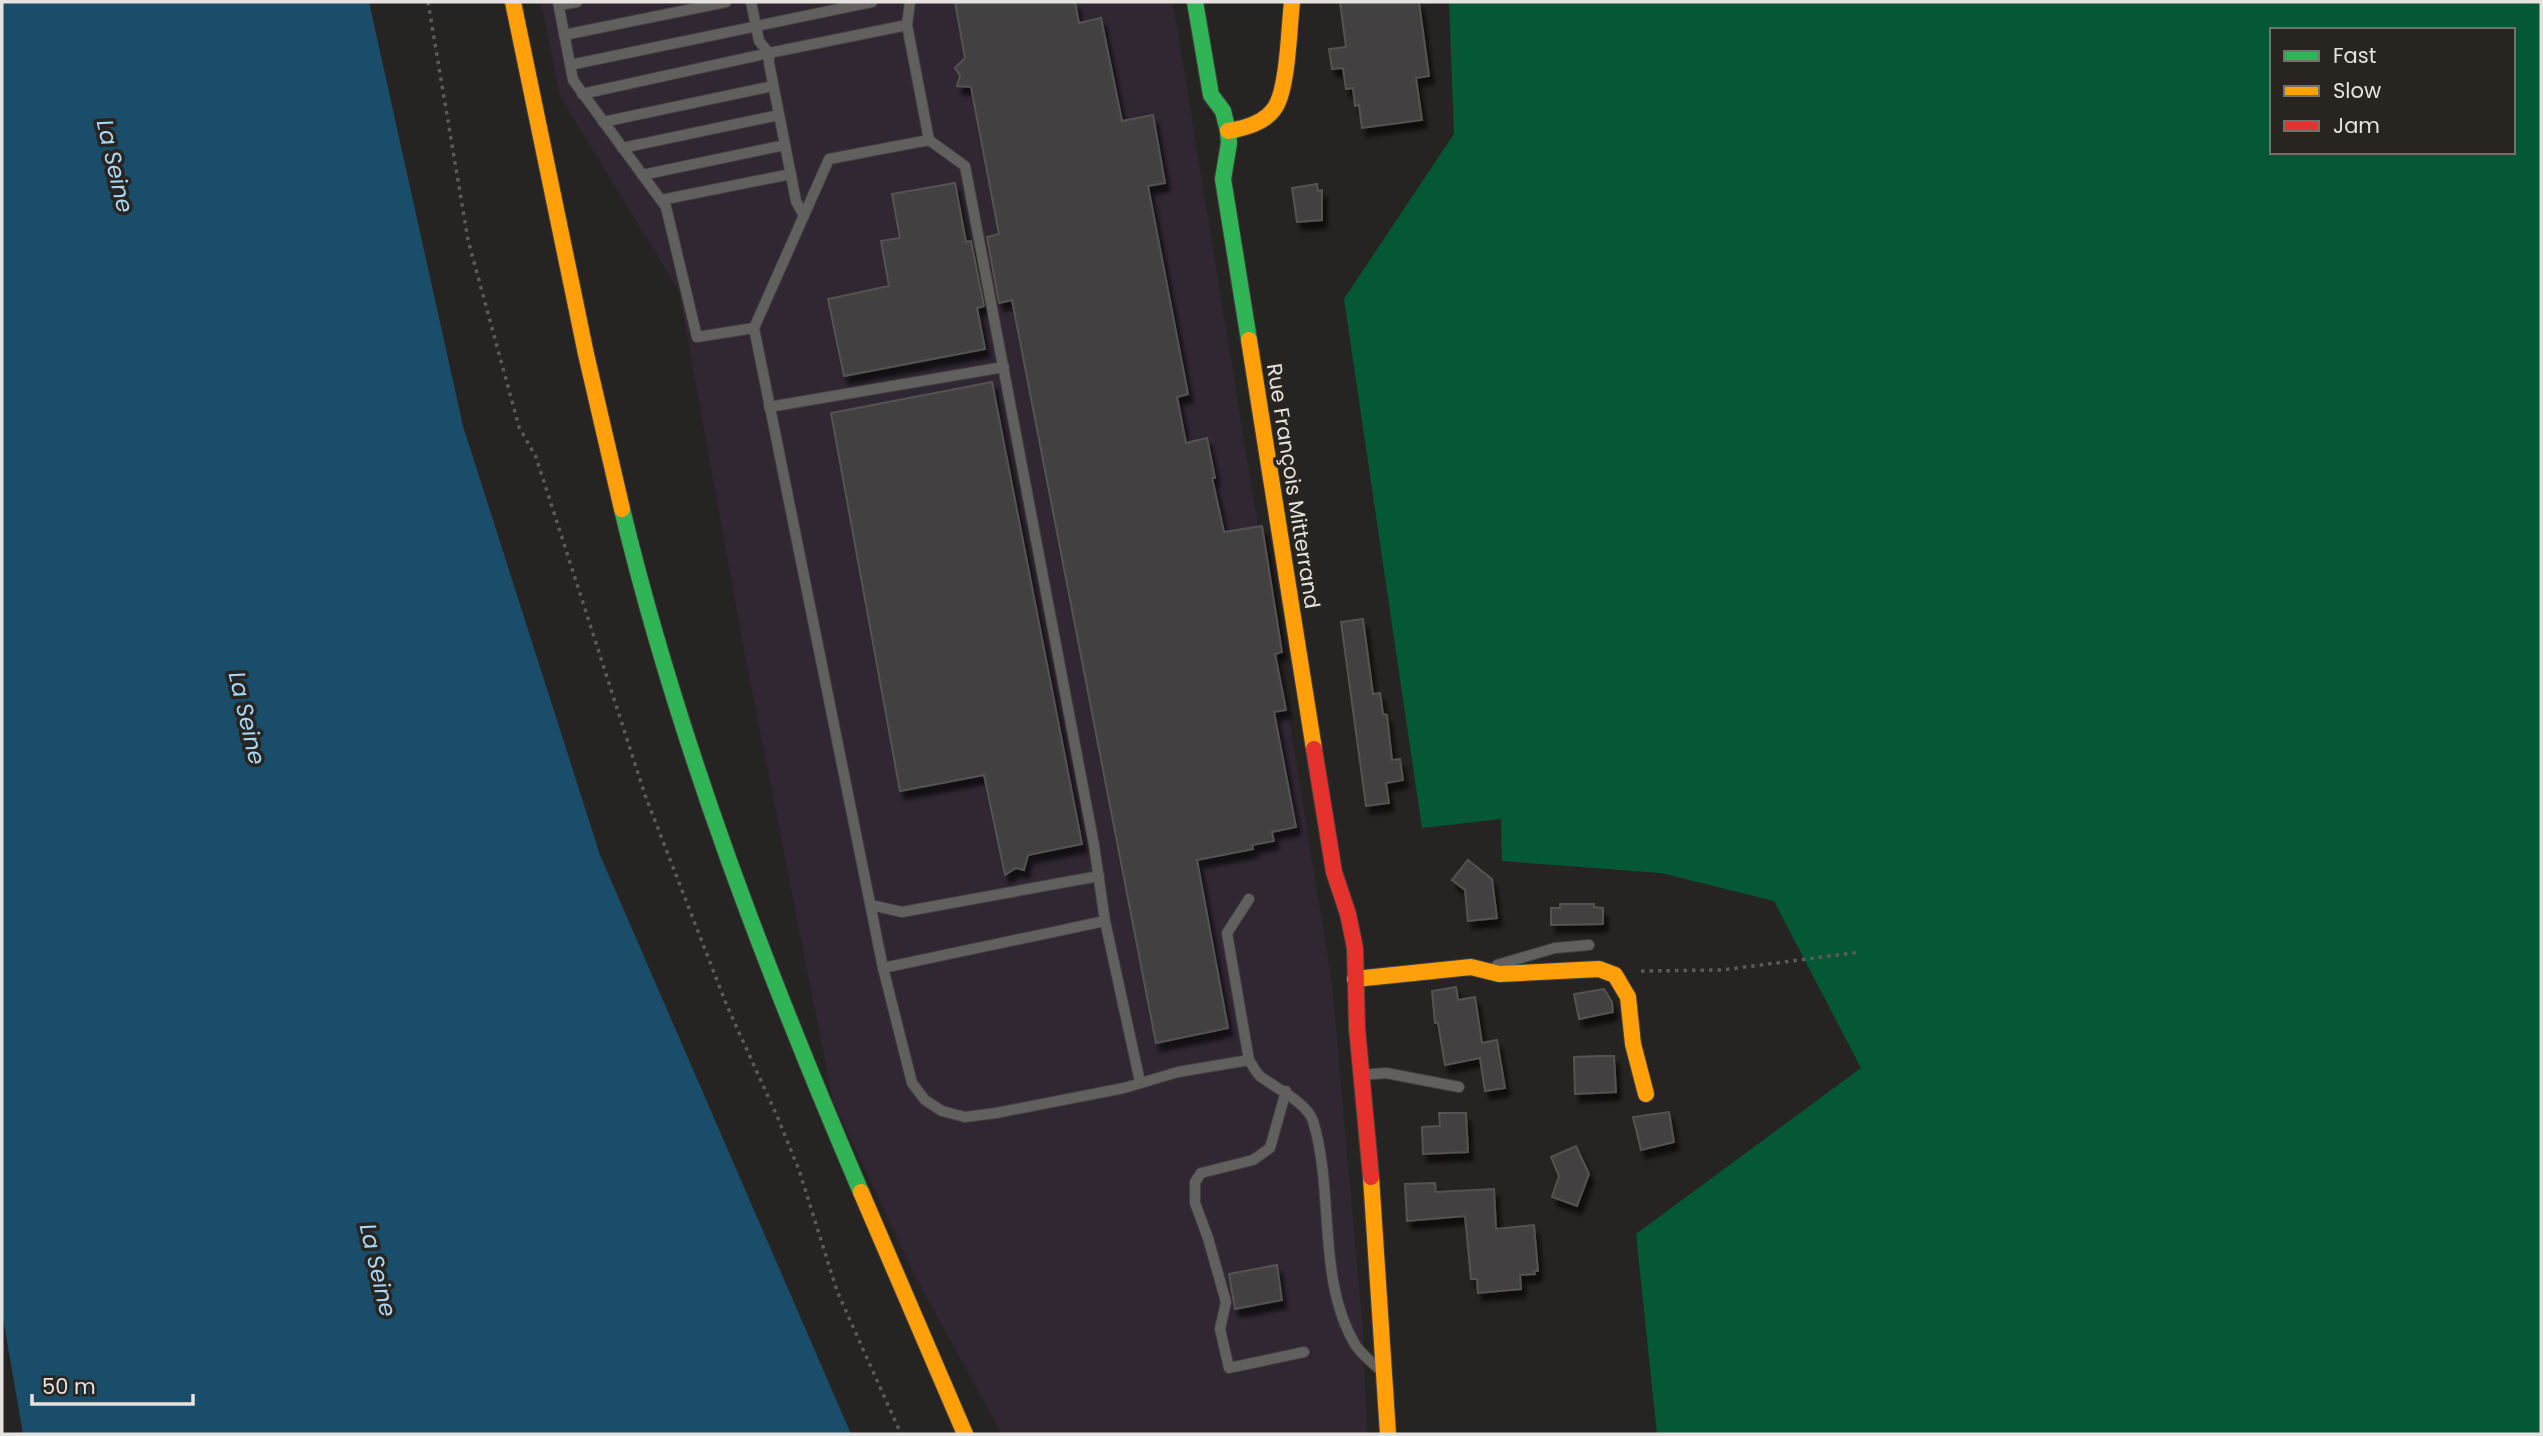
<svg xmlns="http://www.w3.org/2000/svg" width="2543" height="1436" font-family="Poppins,sans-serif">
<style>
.industrial{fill:#302733}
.forest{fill:#055835;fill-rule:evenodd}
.water{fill:#1a4d69}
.building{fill:#43403f;stroke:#555351;stroke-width:2;filter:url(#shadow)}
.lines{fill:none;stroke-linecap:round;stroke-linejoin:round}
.lane-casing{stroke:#42403e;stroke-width:12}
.fast-casing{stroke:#42403e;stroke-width:18}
.slow-casing{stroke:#42403e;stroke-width:18}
.jam-casing{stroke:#42403e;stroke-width:18}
.path{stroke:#5c5b59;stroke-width:3.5;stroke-dasharray:3.5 5;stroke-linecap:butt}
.lane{stroke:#62605f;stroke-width:10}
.fast{stroke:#30b455;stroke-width:16}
.slow{stroke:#ff9f0a;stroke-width:16}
.jam{stroke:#e5322d;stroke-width:16}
.labels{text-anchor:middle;stroke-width:7;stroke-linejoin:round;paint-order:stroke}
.street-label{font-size:21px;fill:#e5e2e0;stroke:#282420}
.water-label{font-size:23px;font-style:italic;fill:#aad7f6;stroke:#282420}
</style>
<defs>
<filter id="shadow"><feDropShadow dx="4.5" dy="8" stdDeviation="2" flood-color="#0009"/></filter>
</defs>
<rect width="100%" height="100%" fill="#262422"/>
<polygon class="industrial" points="541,2 1173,2 1332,984 1363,1331 1367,1434 1002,1434 915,1276 833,1101 743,644 679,291 560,96"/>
<path class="forest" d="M1449 2H2541V1434H1657L1636 1234 1861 1068 1774 901 1661 873 1502 861 1501 819 1422 828 1344 299 1454 134ZM2272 30H2513V152H2272Z"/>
<polygon class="water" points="2,2 369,2 463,426 600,855 851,1434 23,1434 2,1312"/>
<g class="building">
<polygon points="955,2 1075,2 1079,23 1101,18 1122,121 1153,115 1165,183 1148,186 1188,394 1177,397 1186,443 1207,438 1215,478 1212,478 1224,532 1262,526 1282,652 1275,654 1286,710 1274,712 1296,827 1272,832 1274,841 1252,845 1253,849 1197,860 1228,1028 1156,1043 1012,300 999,303 987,237 999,234 971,87 957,86 960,76 955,68 965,58"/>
<polygon points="1340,2 1419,2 1429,76 1416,78 1422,120 1362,128 1359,105 1355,106 1353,88 1346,89 1343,68 1332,69 1329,49 1346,47"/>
<polygon points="955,183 966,242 971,241 984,306 977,308 985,349 844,376 828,299 889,286 881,241 900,238 892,194"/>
<polygon points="1317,184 1318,191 1322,190 1322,220 1297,222 1292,188"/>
<polygon points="992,382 1082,844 1028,855 1024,870 1016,868 1005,875 984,775 900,791 831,413"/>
<polygon points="1363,619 1373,694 1380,693 1383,714 1387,715 1392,760 1400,759 1403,780 1386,783 1389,803 1366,806 1341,622"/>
<polygon points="1468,860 1492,879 1497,918 1468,921 1465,890 1452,880"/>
<polygon points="1560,904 1594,904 1594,907 1603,908 1603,924 1551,925 1551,908 1560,908"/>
<polygon points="1456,987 1458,1000 1475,997 1482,1043 1497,1040 1505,1088 1485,1091 1480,1058 1445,1065 1438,1023 1435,1023 1432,991"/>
<polygon points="1604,989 1612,1002 1613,1012 1579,1019 1574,994"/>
<polygon points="1599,1056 1614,1056 1616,1092 1575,1094 1574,1057"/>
<polygon points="1669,1112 1674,1142 1641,1150 1633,1117"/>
<polygon points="1439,1113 1466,1113 1468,1152 1423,1154 1422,1127 1440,1126"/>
<polygon points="1576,1146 1589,1174 1577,1206 1552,1197 1559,1176 1551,1157"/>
<polygon points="1435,1183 1436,1192 1494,1189 1496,1229 1534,1225 1538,1271 1534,1271 1535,1274 1520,1275 1521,1289 1478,1293 1477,1279 1471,1279 1465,1216 1407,1221 1405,1184"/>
<polygon points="1277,1265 1282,1300 1235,1309 1229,1274"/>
</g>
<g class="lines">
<defs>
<g id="lane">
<polyline points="558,2 573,80 666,207 697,337 754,328"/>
<polyline points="910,2 907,25 929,140"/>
<polyline points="559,5 577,2"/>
<polyline points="564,35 726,2"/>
<polyline points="570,65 872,2"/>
<polyline points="582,94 769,53 759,41 751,2"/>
<polyline points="603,122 773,86"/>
<polyline points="622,148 779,115"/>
<polyline points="642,175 785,145"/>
<polyline points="661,200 791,174"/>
<polyline points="804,216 796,201 769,63 769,53 907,25"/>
<polyline points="769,407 1004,367"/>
<path d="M1249 899 1227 933 1249 1060C1253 1066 1256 1073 1261 1077 1276 1088 1307 1103 1313 1121 1335 1193 1316 1280 1356 1346 1362 1354 1371 1362 1379 1369"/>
<polyline points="871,905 902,912 1099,876"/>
<polyline points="1105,921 883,968 754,328 829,159 929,140 965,166 1094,845 1105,921 1140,1082"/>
<polyline points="1497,965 1555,948 1589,945"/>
<polyline points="883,968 912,1083 925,1100 942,1111 965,1117 996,1113 1124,1088 1178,1072 1249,1060"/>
<polyline points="1362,1075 1386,1073 1459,1087"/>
<polyline points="1286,1091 1270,1148 1253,1160 1201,1173 1195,1182 1195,1203 1208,1238 1226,1302 1220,1329 1229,1368 1304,1352"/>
</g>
<g id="fast">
<polyline points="1195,2 1211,95 1223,111 1228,131 1229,143 1223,179 1249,340"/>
<path d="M622 509C679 745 766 970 861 1192"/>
</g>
<g id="slow">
<polyline points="513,2 586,354 622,509"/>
<path d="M1228 131C1245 128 1266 123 1276 106 1288 85 1289 28 1292 2"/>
<polyline points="1249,340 1314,749"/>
<polyline points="1355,979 1471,967 1499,974 1599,969 1615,975 1628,997 1633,1044 1646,1094"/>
<polyline points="1371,1177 1388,1434"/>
<polyline points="861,1192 965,1434"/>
</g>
<polyline id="jam" points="1314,749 1334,872 1348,914 1355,948 1357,1028 1371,1177"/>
</defs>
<use href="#lane" class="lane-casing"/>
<use href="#fast" class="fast-casing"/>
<use href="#slow" class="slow-casing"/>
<use href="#jam" class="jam-casing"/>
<g class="path">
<polyline points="428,2 468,240 519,427 536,457 645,795 727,1006 777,1116 799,1170 837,1291 901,1434"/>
<polyline points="1641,971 1722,970 1861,952"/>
</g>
<use href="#lane" class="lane"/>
<use href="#fast" class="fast"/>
<use href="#slow" class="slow"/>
<use href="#jam" class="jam"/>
</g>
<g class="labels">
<g class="street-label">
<text transform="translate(1293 486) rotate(81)" y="7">Rue François Mitterrand</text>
</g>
<g class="water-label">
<text transform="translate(115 166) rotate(77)" y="8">La Seine</text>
<text transform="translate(247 718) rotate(77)" y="8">La Seine</text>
<text transform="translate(378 1270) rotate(77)" y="8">La Seine</text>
</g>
</g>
<rect width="2543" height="1436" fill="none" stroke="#e5e2e0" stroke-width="7"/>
<rect x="2270" y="28" width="245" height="126" fill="#282420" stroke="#74706d" stroke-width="2"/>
<rect x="2284" y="51" width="35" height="10" fill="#30b455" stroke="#74706d" stroke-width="2"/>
<text x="2333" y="63" font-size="21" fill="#e5e2e0">Fast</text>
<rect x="2284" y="86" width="35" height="10" fill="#ff9f0a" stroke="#74706d" stroke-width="2"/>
<text x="2333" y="98" font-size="21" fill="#e5e2e0">Slow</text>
<rect x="2284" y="121" width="35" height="10" fill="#e5322d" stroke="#74706d" stroke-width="2"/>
<text x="2333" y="133" font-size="21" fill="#e5e2e0">Jam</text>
<path d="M32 1394v10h161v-10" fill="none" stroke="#e5e2e0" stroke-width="3.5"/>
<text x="42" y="1394" font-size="21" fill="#e5e2e0" stroke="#282420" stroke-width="5" paint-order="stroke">50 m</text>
</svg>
